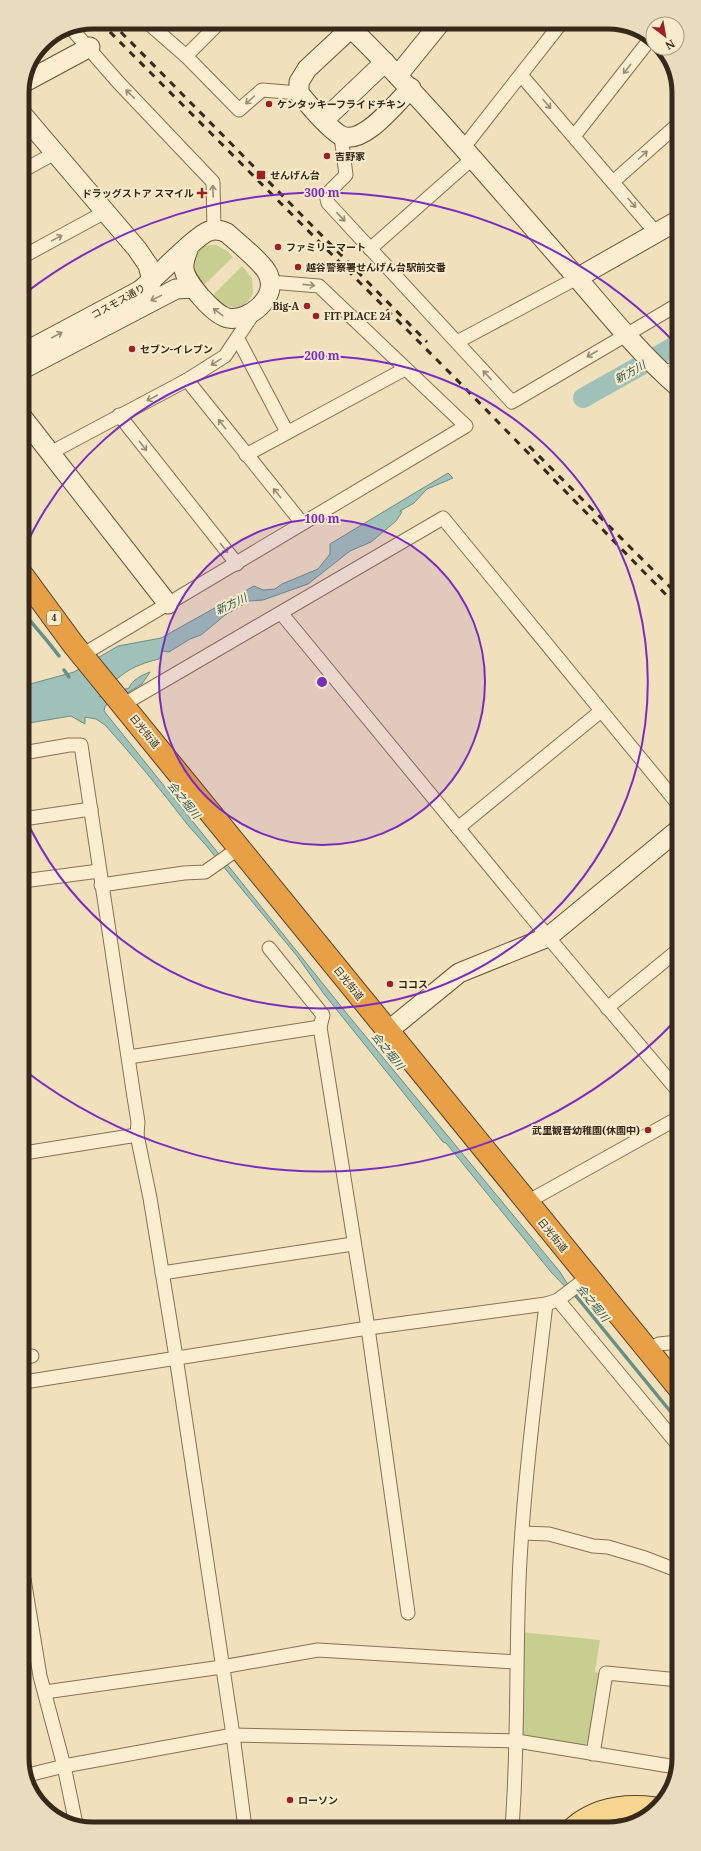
<svg xmlns="http://www.w3.org/2000/svg" width="701" height="1851" font-family="'Noto Serif','Noto Sans JP',serif">
<style>
.green{fill:#c7cf90}
.water{fill:#a0c1b7;stroke:#678f85}
.lines{fill:none;stroke-linecap:round;stroke-linejoin:round}
.stream{stroke:#678f85;stroke-width:3.5}
.river{stroke:#a0c1b7;stroke-width:20}
.street-casing{stroke:#897055;stroke-width:15}
.secondary-casing{stroke:#6a5138;stroke-width:21}
.primary-casing{stroke:#563e2a;stroke-width:23}
.highway-casing{stroke:#563e2a;stroke-width:24}
.street{stroke:#fbeed0;stroke-width:13}
.secondary{stroke:#fbeed0;stroke-width:19}
.primary{stroke:#f7d790;stroke-width:21}
.highway{stroke:#e7a046;stroke-width:22}
.rail{stroke:#37281a;stroke-width:3;stroke-dasharray:7 7;stroke-linecap:butt}
.oneway{stroke:#998b75}
.ring{fill:none;stroke:#7b2cbf;stroke-width:2}
.poi-dot{fill:#9b2122;stroke:#f7ebcc;stroke-width:1.5}
.labels{text-anchor:middle;stroke-width:4;stroke-linejoin:round;paint-order:stroke}
.shield{fill:#f7ebcc;stroke:#71624f;stroke-width:1}
.shield-label{font-size:9px;font-weight:bold;fill:#37281a}
.poi-label{font-size:10px;font-weight:bold;fill:#37281a;stroke:#f7ebcc;text-anchor:start}
.street-label{font-size:10px;fill:#37281a;stroke:#f7ebcc}
.water-label{font-size:11px;font-style:italic;fill:#295855;stroke:#f7ebcc}
.rim{fill:none;stroke:#37281a;stroke-width:5}
.centre{fill:#7b2cbf;stroke:#f7ebcc;stroke-width:2}
.ring-label{font-size:12px;text-anchor:middle;font-weight:bold;fill:#7b2cbf;stroke:#f7ebcc;stroke-width:4;stroke-linejoin:round;paint-order:stroke}
</style>
<rect width="100%" height="100%" fill="#f0e1bc"/>
<g class="green">
<path d="M216 245 226 250 233 257 203 286 191 270C195 253 196 244 216 245Z"/>
<path d="M242 266 252 278 253 293C243 315 226 309 213 295Z"/>
<polygon points="521,1632 600,1640 595,1672 600,1674 588,1742 583,1747 526,1739 521,1732"/>
</g>
<path class="water" d="M448 473 453 478 427 489 414 503 400 511 402 512 396 521 371 542 350 551 308 584 263 600 249 601 225 615 201 635 190 639 169 652 163 651 159 659C130 666 119 675 99 697L129 688C132 680 142 675 150 672L142 684 105 706 104 711 348 1015 560 1272 577 1299 551 1272 446 1143 443 1142 324 994 297 956 213 854C205 843 196 835 187 824 161 790 134 757 105 725L96 719 85 717V724L71 716 23 724V686L74 672 118 646 161 638 254 586 263 590 275 589 282 584 318 569 330 554V544Z"/>
<g class="lines">
<g class="stream">
<path d="M23 612C35 627 48 641 59 656"/>
<polyline points="64,670 69,677"/>
<polyline points="572,1291 679,1422"/>
</g>
<polyline class="river" points="583,398 677,345"/>
<defs>
<g id="street">
<polyline points="147,22 186,56 239,110 262,90 299,93"/>
<polyline points="70,27 118,82 213,182 214,230"/>
<polyline points="186,56 220,22"/>
<polyline points="521,75 657,234"/>
<polyline points="575,135 651,38"/>
<polyline points="341,136 346,175 326,195 328,203 512,402 677,305"/>
<polyline points="464,147 562,22"/>
<polyline points="22,171 55,153"/>
<polyline points="614,181 677,125"/>
<polyline points="370,249 473,158"/>
<polyline points="22,257 105,212"/>
<polyline points="238,339 287,432"/>
<polyline points="457,342 577,278"/>
<polyline points="664,374 677,367"/>
<polyline points="187,380 302,523"/>
<polyline points="119,415 237,564"/>
<polyline points="50,453 187,380 225,356 255,311"/>
<polyline points="246,455 405,369"/>
<polyline points="281,613 548,937 678,1091"/>
<polyline points="82,655 466,426 319,286 270,282"/>
<polyline points="124,704 443,518 678,804"/>
<polyline points="23,753 69,745 81,745 134,1097 138,1122 137,1135 150,1198 176,1357 233,1735 245,1828"/>
<polyline points="23,819 91,809"/>
<polyline points="458,828 601,711"/>
<polyline points="23,881 99,871"/>
<polyline points="101,885 184,873 205,872 239,848"/>
<polyline points="269,948 323,1015 320,1027 368,1328 408,1613"/>
<polyline points="607,1008 678,950"/>
<polyline points="129,1057 320,1027"/>
<polyline points="24,1153 137,1135"/>
<polyline points="527,1202 678,1118"/>
<polyline points="162,1273 353,1244"/>
<polyline points="558,1300 679,1446"/>
<polyline points="648,1350 659,1344 678,1342"/>
<polyline points="24,1358 32,1356"/>
<polyline points="24,1382 368,1328 546,1304 558,1300 588,1277"/>
<polyline points="522,1533 549,1534 593,1546 608,1547 645,1558 679,1571"/>
<polyline points="24,1579 40,1676 64,1766 76,1824"/>
<polyline points="45,1692 222,1667 318,1650 516,1662"/>
<polyline points="593,1754 606,1673 679,1680"/>
<polyline points="24,1776 64,1766 233,1735 517,1741 676,1767"/>
<path d="M512 1827C519 1738 515 1649 520 1560 525 1475 536 1389 546 1304"/>
</g>
<g id="secondary">
<path d="M349 22 351 28C424 100 490 179 558 256 597 300 633 347 677 386"/>
<path d="M351 28 307 69 299 82V93C308 104 328 128 340 135 362 148 397 102 411 88"/>
<polyline points="398,75 441,22"/>
<polyline points="25,82 90,47"/>
<polyline points="22,114 137,249 148,265 152,281"/>
<polyline points="324,120 385,62"/>
<polyline points="577,278 677,221"/>
<path d="M23 353 139 291C155 279 195 236 209 231 216 229 221 230 227 233 237 242 263 263 268 274 279 297 249 322 228 318 214 315 186 283 184 269 183 261 187 252 190 245"/>
<polyline points="23,369 176,289 193,288"/>
<polyline points="23,418 168,604"/>
<polyline points="388,1031 459,973 548,937 678,830"/>
</g>
<path id="primary" d="M574 1827C597 1808 625 1804 655 1808"/>
<polyline id="highway" points="23,576 73,644 678,1387"/>
</defs>
<use href="#street" class="street-casing"/>
<use href="#secondary" class="secondary-casing"/>
<use href="#primary" class="primary-casing"/>
<use href="#highway" class="highway-casing"/>
<use href="#street" class="street"/>
<use href="#secondary" class="secondary"/>
<use href="#primary" class="primary"/>
<use href="#highway" class="highway"/>
<g class="rail">
<polyline points="100,22 463,386 677,606"/>
<polyline points="111,22 427,342"/>
<polyline points="529,446 677,594"/>
</g>
</g>
<defs><path id="oneway-shaft" d="M-6 0H5M1.5-3L5.5 0L1.5 3" fill="none" stroke-width="1.6" stroke-linecap="round" stroke-linejoin="round"/></defs>
<g class="oneway">
<use href="#oneway-shaft" transform="translate(627 69) rotate(128)"/>
<use href="#oneway-shaft" transform="translate(130 94) rotate(-135)"/>
<use href="#oneway-shaft" transform="translate(250 100) rotate(138)"/>
<use href="#oneway-shaft" transform="translate(547 104) rotate(49)"/>
<use href="#oneway-shaft" transform="translate(643 155) rotate(-42)"/>
<use href="#oneway-shaft" transform="translate(213 191) rotate(-92)"/>
<use href="#oneway-shaft" transform="translate(632 203) rotate(50)"/>
<use href="#oneway-shaft" transform="translate(341 217) rotate(47)"/>
<use href="#oneway-shaft" transform="translate(57 238) rotate(-28)"/>
<use href="#oneway-shaft" transform="translate(309 285) rotate(6)"/>
<use href="#oneway-shaft" transform="translate(156 298) rotate(154)"/>
<use href="#oneway-shaft" transform="translate(218 312) rotate(-143)"/>
<use href="#oneway-shaft" transform="translate(57 335) rotate(-28)"/>
<use href="#oneway-shaft" transform="translate(592 354) rotate(150)"/>
<use href="#oneway-shaft" transform="translate(216 362) rotate(149)"/>
<use href="#oneway-shaft" transform="translate(487 375) rotate(-133)"/>
<use href="#oneway-shaft" transform="translate(152 398) rotate(152)"/>
<use href="#oneway-shaft" transform="translate(222 424) rotate(-128)"/>
<use href="#oneway-shaft" transform="translate(143 446) rotate(52)"/>
<use href="#oneway-shaft" transform="translate(277 493) rotate(-129)"/>
<use href="#oneway-shaft" transform="translate(224 548) rotate(52)"/>
</g>
<circle cx="322" cy="682" r="163" fill="#7b2cbf" fill-opacity=".12"/>
<g class="ring">
<circle cx="322" cy="682" r="163"/>
<path d="M23 552A326 326 0 1 1 24 815"/>
<path d="M677 1019A489 489 0 0 1 24 1070M24 294A489 489 0 0 1 677 345"/>
</g>
<g class="poi-dot">
<circle cx="269" cy="104" r="4"/>
<circle cx="327" cy="156" r="4"/>
<rect x="256" y="170" width="10" height="10" rx="2"/>
<path d="M200 187h4v4h4v4h-4v4h-4v-4h-4v-4h4z"/>
<circle cx="278" cy="247" r="4"/>
<circle cx="298" cy="267" r="4"/>
<circle cx="307" cy="306" r="4"/>
<circle cx="316" cy="316" r="4"/>
<circle cx="132" cy="349" r="4"/>
<circle cx="390" cy="984" r="4"/>
<circle cx="648" cy="1130" r="4"/>
<circle cx="290" cy="1800" r="4"/>
</g>
<g class="labels">
<rect class="shield" x="47" y="611" width="14" height="14" rx="3"/>
<g class="shield-label">
<text x="54" y="621">4</text>
</g>
<g class="poi-label">
<text x="277" y="108">ケンタッキーフライドチキン</text>
<text x="335" y="160">吉野家</text>
<text x="270" y="179">せんげん台</text>
<text x="194" y="197" text-anchor="end">ドラッグストア スマイル</text>
<text x="286" y="251">ファミリーマート</text>
<text x="306" y="271">越谷警察署せんげん台駅前交番</text>
<text x="299" y="310" text-anchor="end">Big-A</text>
<text x="324" y="320">FIT PLACE 24</text>
<text x="140" y="353">セブン-イレブン</text>
<text x="398" y="988">ココス</text>
<text x="640" y="1134" text-anchor="end">武里観音幼稚園(休園中)</text>
<text x="298" y="1804">ローソン</text>
</g>
<g class="street-label">
<text transform="translate(118 301) rotate(-29)" y="4">コスモス通り</text>
<text transform="translate(145 731) rotate(51)" y="4">日光街道</text>
<text transform="translate(349 983) rotate(51)" y="4">日光街道</text>
<text transform="translate(553 1235) rotate(51)" y="4">日光街道</text>
</g>
<g class="water-label">
<text transform="translate(630 372) rotate(-29)" y="4">新方川</text>
<text transform="translate(231 604) rotate(-25)" y="4">新方川</text>
<text transform="translate(184 800) rotate(51)" y="4">会之堀川</text>
<text transform="translate(388 1051) rotate(51)" y="4">会之堀川</text>
<text transform="translate(593 1303) rotate(51)" y="4">会之堀川</text>
</g>
</g>
<path d="M0 0H701V1851H0ZM93 29H608A64 64 0 0 1 672 93V1758A64 64 0 0 1 608 1822H93A64 64 0 0 1 29 1758V93A64 64 0 0 1 93 29Z" fill="#e8dbbe" fill-rule="evenodd"/>
<path class="rim" d="M93 29H608A64 64 0 0 1 672 93V1758A64 64 0 0 1 608 1822H93A64 64 0 0 1 29 1758V93A64 64 0 0 1 93 29Z"/>
<circle cx="322" cy="682" r="6" class="centre"/>
<g class="ring-label">
<text x="322" y="197">300 m</text>
<text x="322" y="360">200 m</text>
<text x="322" y="523">100 m</text>
</g>
<g transform="translate(665 36) rotate(149)"><circle r="19" fill="#f7ebcc" stroke="#aa9d85"/>
<path d="M0-3L7 15L0 10L-7 15Z" fill="#9b2122"/>
<text y="-6" font-size="11" font-weight="bold" text-anchor="middle" fill="#37281a">N</text>
</g>
</svg>
